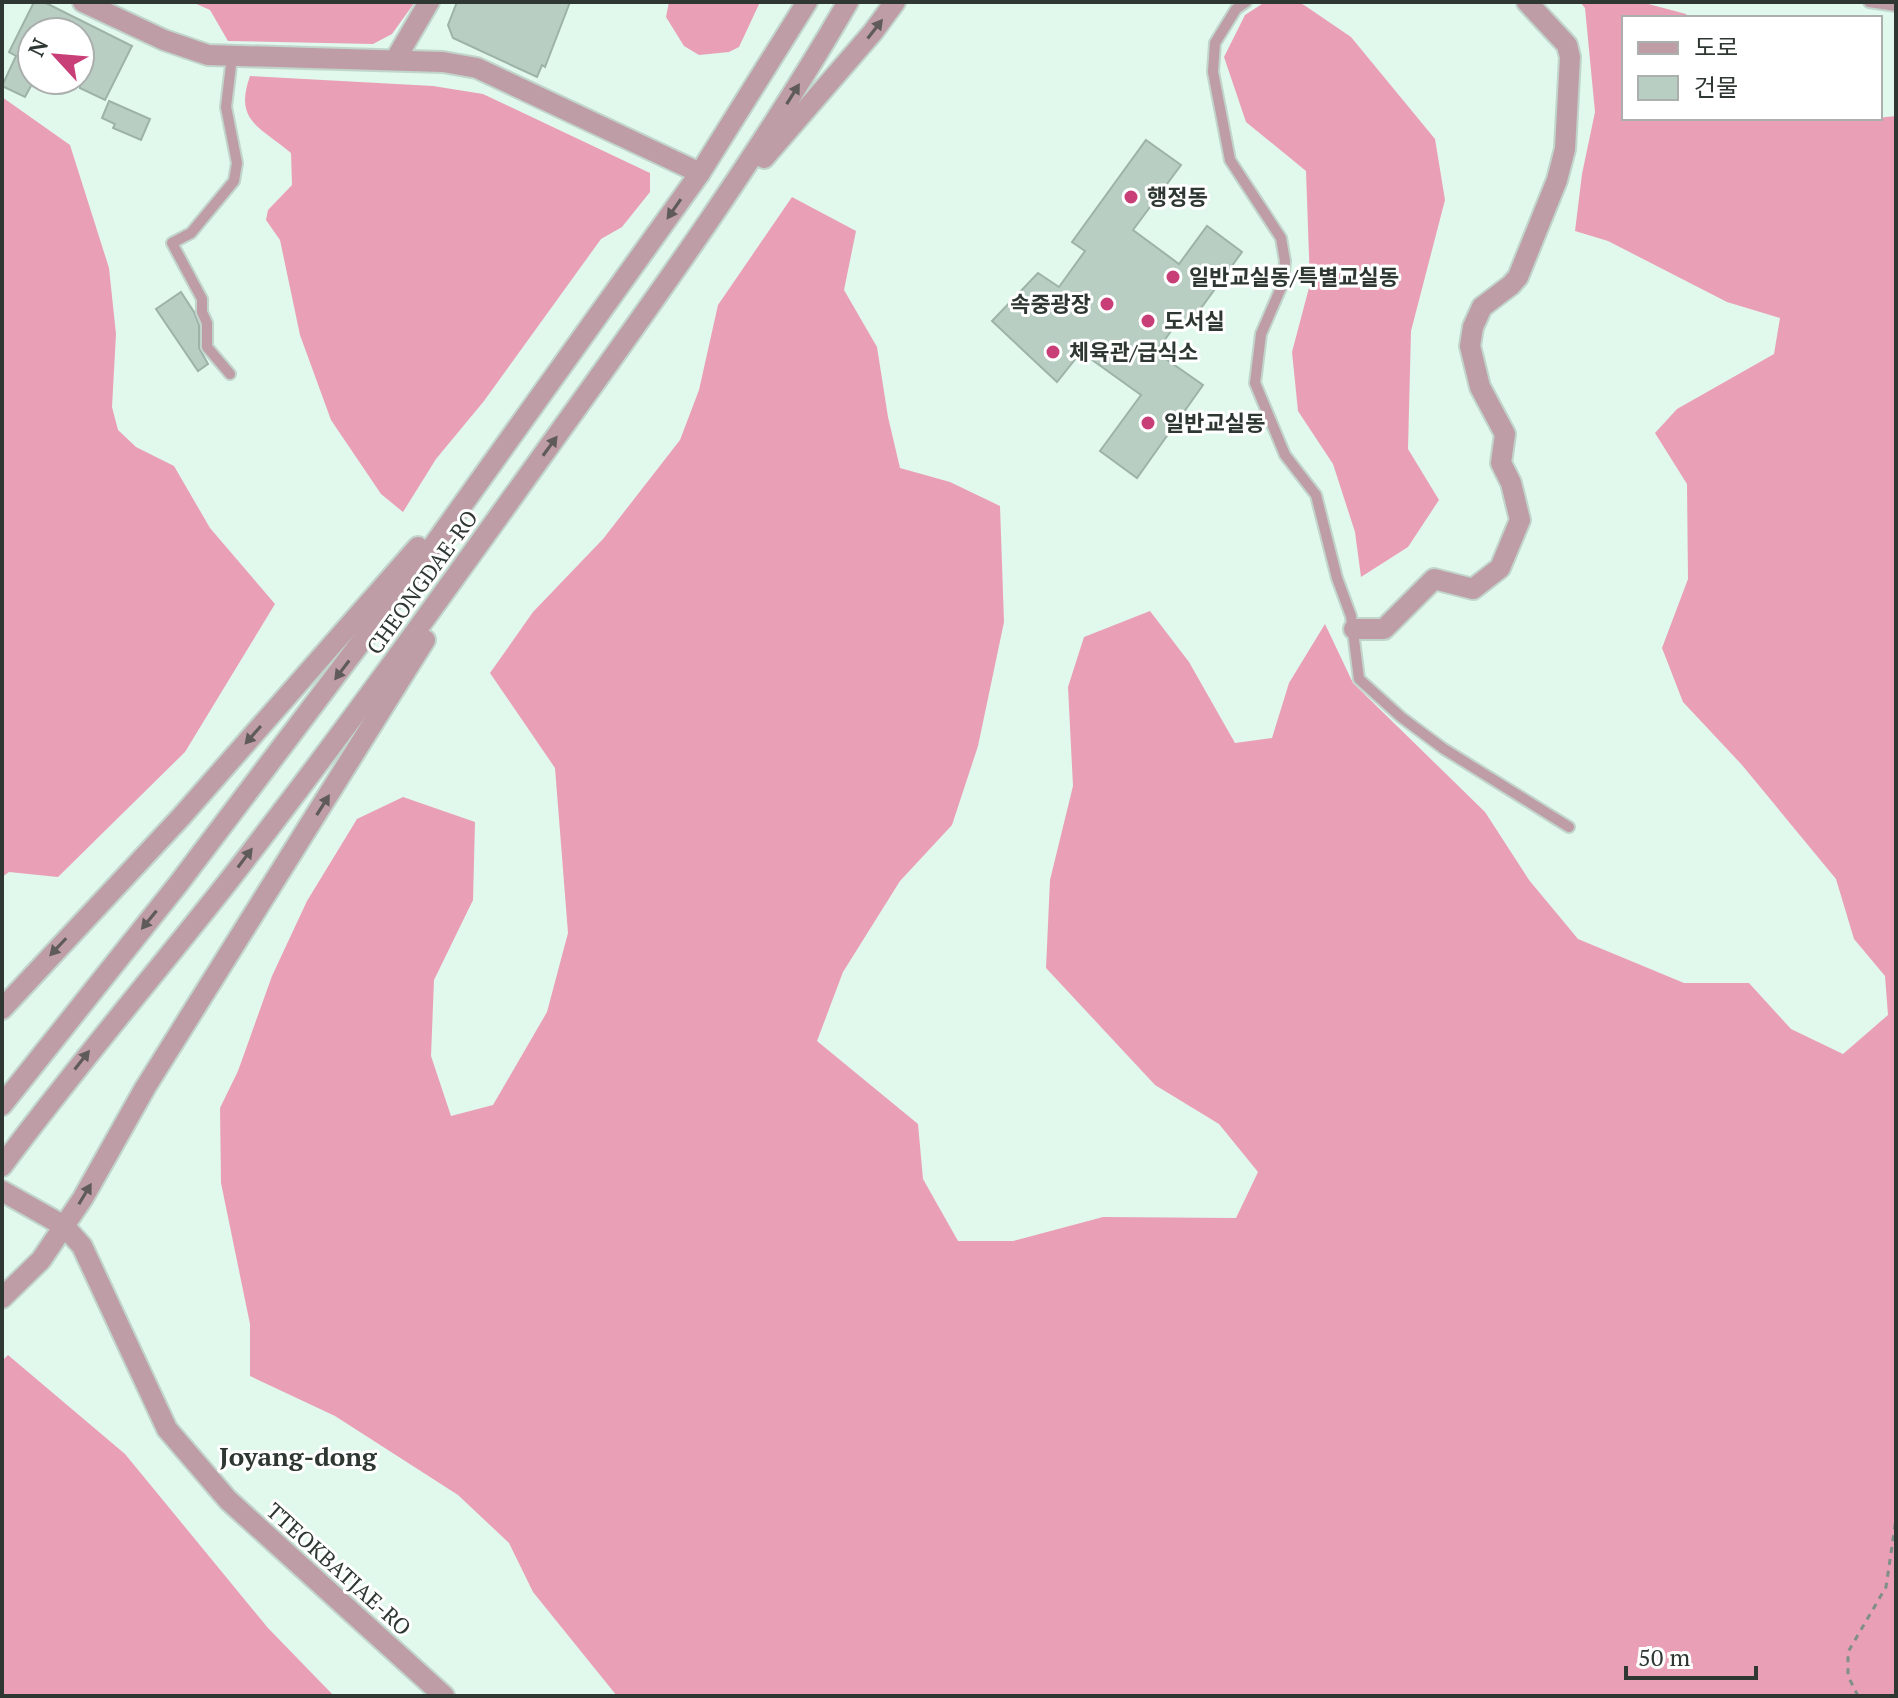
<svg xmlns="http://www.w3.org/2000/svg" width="1898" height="1698" font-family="'PT Serif','Noto Sans KR',serif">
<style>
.forest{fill:#e9a0b6}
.building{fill:#b8cec2;stroke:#9eb3a8;stroke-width:2}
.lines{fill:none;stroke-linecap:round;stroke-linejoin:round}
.service-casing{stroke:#c1d5cb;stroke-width:14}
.minor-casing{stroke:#c1d5cb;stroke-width:24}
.tertiary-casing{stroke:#c1d5cb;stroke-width:24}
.path{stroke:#808f87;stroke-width:3;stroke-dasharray:6 6;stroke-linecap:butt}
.service{stroke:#be9da7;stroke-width:10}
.minor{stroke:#be9da7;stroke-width:20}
.tertiary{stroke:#be9da7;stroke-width:20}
.oneway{fill:#605b5b}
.poi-dot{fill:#c83e77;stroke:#fff;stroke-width:3}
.labels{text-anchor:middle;stroke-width:6;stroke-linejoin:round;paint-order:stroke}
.poi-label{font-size:22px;font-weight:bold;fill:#2e3732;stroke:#fff;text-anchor:start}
.street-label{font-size:22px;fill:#2e3732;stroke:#fff}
.quarter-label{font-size:26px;font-weight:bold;fill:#2e3732;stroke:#fff}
</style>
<rect width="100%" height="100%" fill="#e1f8ec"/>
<g class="forest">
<polygon points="192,2 415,2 392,34 373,44 228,41 210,10"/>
<polygon points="669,2 760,2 739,47 729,52 699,55 684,46 666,17"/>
<polygon points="1265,2 1297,2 1304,5 1351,37 1435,139 1445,200 1411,331 1408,449 1439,500 1408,547 1361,577 1355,532 1333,464 1298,411 1292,352 1310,284 1306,171 1246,122 1224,57 1245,15"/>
<polygon points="1580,2 1641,2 1686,14 1689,18 1624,18 1624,118 1843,118 1849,121 1896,116 1896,1696 617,1696 533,1592 509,1543 458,1495 335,1416 250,1376 250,1324 221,1183 220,1108 238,1071 272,976 307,901 357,819 403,797 475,822 473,900 434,980 431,1056 451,1116 493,1105 547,1012 568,933 555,768 490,673 533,612 603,539 680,440 699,390 718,305 792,197 856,231 844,290 877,347 888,417 900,468 950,482 1000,506 1004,622 978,746 952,825 900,881 843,972 817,1041 918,1124 923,1179 958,1241 1013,1241 1103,1217 1236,1218 1258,1172 1219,1124 1155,1085 1046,968 1050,880 1073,786 1068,687 1084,637 1150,611 1189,662 1235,743 1272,738 1289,683 1325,624 1353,683 1485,812 1529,880 1578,939 1684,983 1749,983 1791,1029 1843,1054 1888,1015 1885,976 1854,939 1836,879 1742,765 1683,702 1662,648 1688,579 1687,484 1655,433 1677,409 1774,354 1780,318 1727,302 1608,241 1575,231 1582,174 1595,112 1585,8"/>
<path d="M250 76 433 86 483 94 650 173V192L622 227 601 239 484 401 436 459 403 512 381 494 331 420 300 335 280 240 266 220 268 210 292 185 291 153C259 126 234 121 250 76Z"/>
<polygon points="2,97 70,145 109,268 116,334 112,407 118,430 136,447 174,466 210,528 275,604 185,752 58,877 9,872 2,877"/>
<polygon points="8,1355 125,1454 268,1628 334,1696 2,1696 2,1361"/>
</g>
<g class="building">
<polygon points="34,2 44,2 132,46 105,100 80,88 80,32 32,32 32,84 25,97 2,86 16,56 9,52"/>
<polygon points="457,2 570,2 545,67 542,65 537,77 453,38 448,25"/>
<polygon points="109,101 150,119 141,140 113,128 115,124 102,118"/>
<polygon points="1146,140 1181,165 1133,230 1179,264 1207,226 1242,252 1188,326 1179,320 1156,352 1203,385 1137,478 1100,451 1141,395 1081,352 1057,382 992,321 1038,273 1059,287 1085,251 1072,242"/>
<polygon points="181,292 194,312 199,325 199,348 208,364 198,371 156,309"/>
</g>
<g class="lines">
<defs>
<g id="service">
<polyline points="1246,2 1236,9 1215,43 1213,72 1230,160 1281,238 1285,261 1283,283 1261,334 1255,383 1285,455 1316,495 1337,578 1351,616 1359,679 1401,717 1444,749 1569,827"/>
<polyline points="1869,2 1896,6"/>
<polyline points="230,374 207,347 207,323 202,312 202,299 172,243 191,233 234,181 237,163 226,107 232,57"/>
</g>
<g id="minor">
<polyline points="83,2 164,40 208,55 443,62 477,68 700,173"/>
<polyline points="395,60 429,2"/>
<polyline points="1354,629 1384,629 1434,579 1473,589 1500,568 1520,520 1511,483 1501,463 1505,434 1480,387 1470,346 1473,327 1482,307 1511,285 1518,277 1557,180 1565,149 1570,57 1567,45 1527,2"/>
</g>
<g id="tertiary">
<polyline points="764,158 873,32 895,2"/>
<polyline points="2,1009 181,817 418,547"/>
<polyline points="2,1105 179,883 423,560 700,173 807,2"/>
<path d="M2 1166C74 1069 152 978 227 883 337 742 441 597 545 452 651 305 757 159 848 2"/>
<polyline points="2,1191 64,1226 82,1246 167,1429 228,1500 444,1696"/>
<polyline points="2,1298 41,1260 83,1198 145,1088 425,640"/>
</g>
</defs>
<use href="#service" class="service-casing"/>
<use href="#minor" class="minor-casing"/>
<use href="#tertiary" class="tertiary-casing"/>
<polyline class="path" points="1858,1696 1848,1676 1848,1652 1886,1587 1896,1519"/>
<use href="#service" class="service"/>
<use href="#minor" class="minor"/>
<use href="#tertiary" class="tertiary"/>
</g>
<defs><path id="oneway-solid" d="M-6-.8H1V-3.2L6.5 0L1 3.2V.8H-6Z" transform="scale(2)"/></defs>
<g class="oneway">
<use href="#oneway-solid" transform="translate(875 29) rotate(-52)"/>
<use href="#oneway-solid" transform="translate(793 94) rotate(-58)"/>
<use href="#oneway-solid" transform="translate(674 209) rotate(125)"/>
<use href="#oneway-solid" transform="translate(550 446) rotate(-54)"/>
<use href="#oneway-solid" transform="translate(342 670) rotate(127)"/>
<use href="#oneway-solid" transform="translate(253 735) rotate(131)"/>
<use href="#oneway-solid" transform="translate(323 805) rotate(-58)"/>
<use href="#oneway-solid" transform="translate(245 858) rotate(-53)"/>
<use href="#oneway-solid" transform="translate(149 920) rotate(129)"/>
<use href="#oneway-solid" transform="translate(58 947) rotate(133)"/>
<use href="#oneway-solid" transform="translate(82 1060) rotate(-52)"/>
<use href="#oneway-solid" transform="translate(85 1194) rotate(-59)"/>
</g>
<g class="poi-dot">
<circle cx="1131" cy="197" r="8"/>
<circle cx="1173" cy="277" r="8"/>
<circle cx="1107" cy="304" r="8"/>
<circle cx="1148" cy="321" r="8"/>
<circle cx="1053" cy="352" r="8"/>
<circle cx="1148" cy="423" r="8"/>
</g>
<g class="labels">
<g class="poi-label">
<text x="1147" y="205">행정동</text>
<text x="1189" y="285">일반교실동/특별교실동</text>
<text x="1091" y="312" text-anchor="end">속중광장</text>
<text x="1164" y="329">도서실</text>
<text x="1069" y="360">체육관/급식소</text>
<text x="1164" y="431">일반교실동</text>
</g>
<g class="street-label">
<text transform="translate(422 582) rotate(-54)" y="8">CHEONGDAE-RO</text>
<text transform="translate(339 1569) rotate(42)" y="8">TTEOKBATJAE-RO</text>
</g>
<g class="quarter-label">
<text x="298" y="1466">Joyang-dong</text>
</g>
</g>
<rect width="1898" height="1698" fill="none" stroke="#2e3732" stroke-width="8"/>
<rect x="1622" y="16" width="260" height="104" fill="#ffffff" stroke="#abafad" stroke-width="2"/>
<rect x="1638" y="42" width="40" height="12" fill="#be9da7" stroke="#abafad" stroke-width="2"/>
<text x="1694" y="56" font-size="24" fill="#2e3732">도로</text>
<rect x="1638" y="76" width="40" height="24" fill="#b8cec2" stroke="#abafad" stroke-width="2"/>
<text x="1694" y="96" font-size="24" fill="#2e3732">건물</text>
<g transform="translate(56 56) rotate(296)"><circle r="38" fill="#ffffff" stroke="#abafad" stroke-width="2"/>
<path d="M0-6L14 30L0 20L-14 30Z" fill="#c83e77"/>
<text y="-12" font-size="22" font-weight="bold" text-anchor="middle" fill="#2e3732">N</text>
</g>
<path d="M1626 1666v12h130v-12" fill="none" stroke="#2e3732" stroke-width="4"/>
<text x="1638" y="1666" font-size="24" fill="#2e3732" stroke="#ffffff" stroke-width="6" paint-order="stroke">50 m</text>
</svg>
